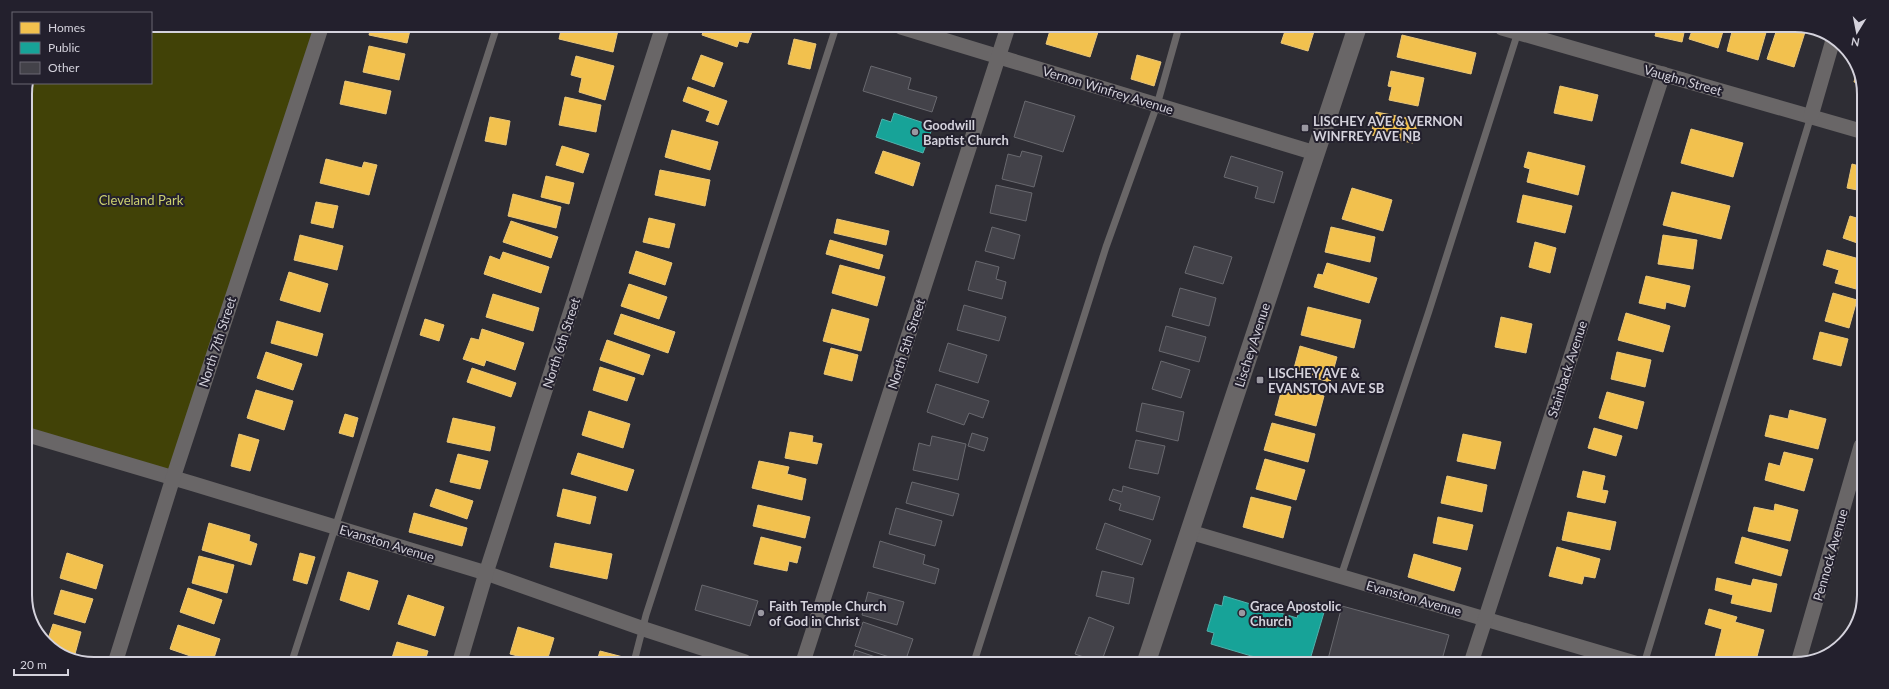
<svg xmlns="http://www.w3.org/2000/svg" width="1889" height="689" font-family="Lato,sans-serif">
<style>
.green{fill:#414207}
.homes{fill:#f2c14e;stroke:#e9c679}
.public{fill:#17a398;stroke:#50b1ac}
.building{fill:#434249;stroke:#69696f}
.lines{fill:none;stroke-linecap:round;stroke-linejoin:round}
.service{stroke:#696667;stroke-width:7}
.minor{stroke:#696667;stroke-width:15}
.tertiary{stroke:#696667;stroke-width:19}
.poi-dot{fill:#9a98a1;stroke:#23202d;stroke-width:1.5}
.labels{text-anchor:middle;stroke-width:4;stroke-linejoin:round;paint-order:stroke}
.street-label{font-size:13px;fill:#d4d2dc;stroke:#23202d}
.poi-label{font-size:13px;font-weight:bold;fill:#d4d2dc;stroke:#23202d;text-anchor:start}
.park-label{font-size:13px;fill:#ccd06f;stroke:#23202d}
.rim{fill:none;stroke:#d4d2dc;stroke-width:2}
</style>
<rect width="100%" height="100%" fill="#2e2d34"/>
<polygon class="green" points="151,25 322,25 173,478 25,437 25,90 28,83 151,83"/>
<g class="homes">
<polygon points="371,26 411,26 407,43 369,35"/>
<polygon points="562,26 619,26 613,52 559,39"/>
<polygon points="705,26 754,26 748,43 739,41 737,47 702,35"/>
<polygon points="1051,27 1080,27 1098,32 1090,57 1046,44"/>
<polygon points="1286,28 1315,28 1308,51 1281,43"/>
<polygon points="1657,28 1685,28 1682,42 1655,36"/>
<polygon points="1693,28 1724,28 1718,48 1689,39"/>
<polygon points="1733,28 1767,29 1758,60 1727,51"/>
<polygon points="1777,29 1806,29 1794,67 1767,59"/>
<polygon points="1402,35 1476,53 1471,74 1397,57"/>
<polygon points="794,39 816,44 810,69 788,64"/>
<polygon points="369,46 405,54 399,80 363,72"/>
<polygon points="701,55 723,63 714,87 692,79"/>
<polygon points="1137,55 1161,62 1154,86 1131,79"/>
<polygon points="576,56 614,66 605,100 579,92 582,78 571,75"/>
<polygon points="1391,71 1424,78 1418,106 1389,100 1392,87 1388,86"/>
<polygon points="1857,71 1862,84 1854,82"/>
<polygon points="345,81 391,91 386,114 340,104"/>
<polygon points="1560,86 1598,95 1592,121 1554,113"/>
<polygon points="688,87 727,101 718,125 706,121 710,111 683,101"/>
<polygon points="565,97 601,105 596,132 559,125"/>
<polygon points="1376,112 1418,120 1413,143 1371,135"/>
<polygon points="490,117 510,121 506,145 485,141"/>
<polygon points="1691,129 1743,143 1733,177 1681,163"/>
<polygon points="672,130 718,142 710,170 665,157"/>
<polygon points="562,146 589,154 583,173 556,165"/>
<polygon points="883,151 920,163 913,186 875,173"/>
<polygon points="1528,152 1585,166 1578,195 1527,182 1530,169 1524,167"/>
<polygon points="326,159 362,168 364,162 377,165 369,195 320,183"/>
<polygon points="1852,164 1863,167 1863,191 1847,188"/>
<polygon points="660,170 710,180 705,206 655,195"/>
<polygon points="546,176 574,183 569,204 541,197"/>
<polygon points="1352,188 1392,200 1383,231 1342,219"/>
<polygon points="1672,192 1730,206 1721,239 1663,225"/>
<polygon points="513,194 561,207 556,228 508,216"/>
<polygon points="1523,195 1572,206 1565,233 1517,222"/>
<polygon points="316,202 338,206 333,228 311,223"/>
<polygon points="1850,216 1863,220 1863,245 1843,238"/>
<polygon points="649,218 675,224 669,248 643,242"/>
<polygon points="837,219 889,231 886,245 834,233"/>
<polygon points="511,221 558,237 551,258 503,242"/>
<polygon points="1331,227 1375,237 1370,262 1325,252"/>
<polygon points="300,235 343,246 337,270 294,260"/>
<polygon points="1663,235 1697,240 1693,269 1658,264"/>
<polygon points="830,240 883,255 879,269 826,254"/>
<polygon points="1535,242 1556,248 1550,273 1529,267"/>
<polygon points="1827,250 1863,260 1863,291 1835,283 1839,270 1823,265"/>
<polygon points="636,251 672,263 665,285 629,273"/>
<polygon points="503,252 549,267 541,293 484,274 490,256 500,260"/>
<polygon points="1327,263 1377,278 1369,303 1314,287 1318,274 1323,275"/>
<polygon points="840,265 885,277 877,306 832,293"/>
<polygon points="289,272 328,284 320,312 280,300"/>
<polygon points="1646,276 1690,286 1685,307 1666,302 1665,309 1639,303"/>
<polygon points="629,284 667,297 659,319 621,306"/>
<polygon points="1833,293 1857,300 1849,328 1825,321"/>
<polygon points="493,294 539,308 533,331 486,317"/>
<polygon points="1308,307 1361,320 1354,348 1301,335"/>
<polygon points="832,309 869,319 861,351 823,341"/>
<polygon points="1626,313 1670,326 1663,352 1618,340"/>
<polygon points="621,314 675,332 668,353 614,334"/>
<polygon points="1501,317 1532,324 1526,353 1495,347"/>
<polygon points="425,319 444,325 439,341 420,335"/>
<polygon points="277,321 323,334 317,356 271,343"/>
<polygon points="482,329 524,343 515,370 486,360 484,366 463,359 471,338 479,340"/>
<polygon points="1820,332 1848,339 1841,366 1813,359"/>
<polygon points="607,340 650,355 643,375 600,360"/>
<polygon points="1300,346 1337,357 1330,382 1293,372"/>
<polygon points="831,348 858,355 852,381 824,374"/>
<polygon points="266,352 302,364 293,390 257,378"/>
<polygon points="1617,352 1651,360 1645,387 1611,379"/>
<polygon points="600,367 635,378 627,401 593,390"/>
<polygon points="472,368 516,383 511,397 467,382"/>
<polygon points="1283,385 1324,396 1316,426 1275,415"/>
<polygon points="256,390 293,401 284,430 247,418"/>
<polygon points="1607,392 1644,402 1637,429 1599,418"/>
<polygon points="1790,410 1826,419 1818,449 1765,436 1770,415 1788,419"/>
<polygon points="589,411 630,424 623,448 582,435"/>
<polygon points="345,414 358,418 353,437 339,433"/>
<polygon points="453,418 495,427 490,451 447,442"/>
<polygon points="1272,423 1315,434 1308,462 1264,450"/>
<polygon points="1594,428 1622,436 1616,456 1588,448"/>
<polygon points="790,432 813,436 812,442 822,444 817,464 785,458"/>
<polygon points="239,434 259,440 250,471 231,466"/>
<polygon points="1463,434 1501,442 1495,469 1457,461"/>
<polygon points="1784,452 1813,459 1804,491 1765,480 1769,463 1780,466"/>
<polygon points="578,453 634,470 627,491 571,474"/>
<polygon points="458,454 488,461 480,489 450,482"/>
<polygon points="1265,459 1305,470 1296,500 1256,489"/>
<polygon points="759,461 789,467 787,474 806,479 802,500 752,488"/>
<polygon points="1583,471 1605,476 1602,490 1608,491 1605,503 1577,497"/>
<polygon points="1447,476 1487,485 1482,512 1441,503"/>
<polygon points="436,489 473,501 467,519 430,506"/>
<polygon points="563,489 596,497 590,524 557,516"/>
<polygon points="1251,497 1291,507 1283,538 1243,527"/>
<polygon points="1775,504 1798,510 1790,541 1748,531 1754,507 1774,511"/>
<polygon points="758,505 810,517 805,538 753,526"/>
<polygon points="1568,512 1616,522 1610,550 1562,540"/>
<polygon points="414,513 467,528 462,546 409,532"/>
<polygon points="1438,517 1473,525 1467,550 1433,543"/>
<polygon points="209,523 250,535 249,541 257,544 251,565 202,550"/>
<polygon points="761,537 801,547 797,563 789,561 787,571 754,564"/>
<polygon points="1742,537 1788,550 1781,576 1735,563"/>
<polygon points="555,543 612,554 607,579 550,567"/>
<polygon points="1557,547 1600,559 1595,578 1584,576 1582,584 1549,576"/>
<polygon points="67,553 103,565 96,589 60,578"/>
<polygon points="300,553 315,557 307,584 293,580"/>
<polygon points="1414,554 1461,568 1454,591 1408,577"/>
<polygon points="199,556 234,565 227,593 192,583"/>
<polygon points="348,572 378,581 369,610 340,600"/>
<polygon points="1717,578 1751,586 1753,579 1777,584 1771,612 1731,603 1733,595 1715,590"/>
<polygon points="188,588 222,600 214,624 180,612"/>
<polygon points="61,590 93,599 85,623 54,614"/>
<polygon points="408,595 444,607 435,636 398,624"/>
<polygon points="1709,609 1737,617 1735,622 1764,630 1755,664 1741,664 1715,657 1722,629 1705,624"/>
<polygon points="53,624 81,632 75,654 56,649 47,642"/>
<polygon points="178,625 220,639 213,661 205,661 170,649"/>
<polygon points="518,627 554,638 547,661 537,661 510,654"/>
<polygon points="397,642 428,651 425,661 391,661"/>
<polygon points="600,651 623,657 622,662 597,661"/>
</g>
<g class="public">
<polygon points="894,113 933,126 923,153 876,137 882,119 891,122"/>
<polygon points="1224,596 1297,618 1302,603 1325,609 1309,663 1275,663 1211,644 1214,633 1207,631 1215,604 1222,606"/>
</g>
<g class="building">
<polygon points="871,66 911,78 908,89 937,97 932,112 863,91"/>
<polygon points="1025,101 1075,116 1063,152 1014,137"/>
<polygon points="1022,151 1042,156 1034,187 1002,179 1008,154 1020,157"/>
<polygon points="1231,156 1283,172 1274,203 1255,198 1258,187 1224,177"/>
<polygon points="996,185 1032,193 1026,221 990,213"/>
<polygon points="992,227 1020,235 1014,259 985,251"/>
<polygon points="1194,246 1232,257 1223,284 1185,273"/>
<polygon points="976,261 999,267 996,279 1006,282 1002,299 968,290"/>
<polygon points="1180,288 1216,298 1209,326 1172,316"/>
<polygon points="964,305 1006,317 999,341 957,330"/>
<polygon points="1166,326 1206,337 1199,362 1159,351"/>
<polygon points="948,343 987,355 978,383 939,371"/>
<polygon points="1161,361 1190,370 1181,398 1152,389"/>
<polygon points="936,384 989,401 983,418 969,413 964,425 927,412"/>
<polygon points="1142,403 1184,412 1178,441 1136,431"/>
<polygon points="972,433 988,438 984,451 968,446"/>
<polygon points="932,436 966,444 958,480 913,470 919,443 930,446"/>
<polygon points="1136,440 1165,446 1158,474 1129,468"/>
<polygon points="912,482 959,494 953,516 906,503"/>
<polygon points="1123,486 1160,497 1153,520 1119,510 1121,504 1109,500 1113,489 1122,492"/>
<polygon points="896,508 942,521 935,546 889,534"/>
<polygon points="1105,523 1151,540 1142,565 1096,549"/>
<polygon points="880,541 925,555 923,564 939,569 935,584 873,567"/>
<polygon points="1102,571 1134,578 1129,604 1096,596"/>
<polygon points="702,585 758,601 750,626 695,610"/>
<polygon points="868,592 904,602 897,625 862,615"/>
<polygon points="1342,606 1449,635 1441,663 1327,663"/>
<polygon points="1089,617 1114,627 1101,663 1075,654"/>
<polygon points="863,622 913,639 905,662 855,646"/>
<polygon points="855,650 890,662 851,662"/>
</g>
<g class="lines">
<g class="service">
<polyline points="1538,38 1541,28"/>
<polyline points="1341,576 1429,311 1518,32"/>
<polyline points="292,661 497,26"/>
<polyline points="634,662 646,615 836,27"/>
<polyline points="974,662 1106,247 1157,105 1179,27"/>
<polyline points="1644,664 1811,116"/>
</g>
<g class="minor">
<polyline points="901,27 1315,153"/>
<polyline points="1502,28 1864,132"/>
<polyline points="1811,116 1833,40"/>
<polyline points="25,434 194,484 486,573 644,629 745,662"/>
<polyline points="1190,532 1638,664"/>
<polyline points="116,660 173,478 322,25"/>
<polyline points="460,661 486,573 663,26"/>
<polyline points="803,662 1008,27"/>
<polyline points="1471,663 1663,74"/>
<polyline points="1798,663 1861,446"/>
</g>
<polyline class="tertiary" points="1146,663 1357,28"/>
</g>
<g class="poi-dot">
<rect x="1301" y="124" width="8" height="8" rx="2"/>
<circle cx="915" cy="132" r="4"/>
<rect x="1256" y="376" width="8" height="8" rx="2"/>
<circle cx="761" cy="613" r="4"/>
<circle cx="1242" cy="613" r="4"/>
</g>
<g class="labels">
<g class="street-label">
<text transform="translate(1683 80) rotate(16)" y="5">Vaughn Street</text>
<text transform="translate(1108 90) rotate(17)" y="5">Vernon Winfrey Avenue</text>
<text transform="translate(217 342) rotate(-72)" y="5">North 7th Street</text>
<text transform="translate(561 343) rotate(-72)" y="5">North 6th Street</text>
<text transform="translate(906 344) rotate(-72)" y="5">North 5th Street</text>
<text transform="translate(1252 345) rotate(-72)" y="5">Lischey Avenue</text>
<text transform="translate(1567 369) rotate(-72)" y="5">Stainback Avenue</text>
<text transform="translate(387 543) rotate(17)" y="5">Evanston Avenue</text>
<text transform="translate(1830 555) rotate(-74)" y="5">Pennock Avenue</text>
<text transform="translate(1414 598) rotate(16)" y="5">Evanston Avenue</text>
</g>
<g class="poi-label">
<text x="1313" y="126">LISCHEY AVE &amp; VERNON<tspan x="1313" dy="15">WINFREY AVE NB</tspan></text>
<text x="923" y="130">Goodwill<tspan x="923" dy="15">Baptist Church</tspan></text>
<text x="1268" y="378">LISCHEY AVE &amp;<tspan x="1268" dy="15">EVANSTON AVE SB</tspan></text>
<text x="769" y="611">Faith Temple Church<tspan x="769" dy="15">of God in Christ</tspan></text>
<text x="1250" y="611">Grace Apostolic<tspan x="1250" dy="15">Church</tspan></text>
</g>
<g class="park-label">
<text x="141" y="205">Cleveland Park</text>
</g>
</g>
<path d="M0 0H1889V689H0ZM94 32H1795A62 62 0 0 1 1857 94V595A62 62 0 0 1 1795 657H94A62 62 0 0 1 32 595V94A62 62 0 0 1 94 32Z" fill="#23202d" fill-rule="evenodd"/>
<path class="rim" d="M94 32H1795A62 62 0 0 1 1857 94V595A62 62 0 0 1 1795 657H94A62 62 0 0 1 32 595V94A62 62 0 0 1 94 32Z"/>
<rect x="12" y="12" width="140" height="72" fill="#23202d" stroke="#6a6773"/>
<rect x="20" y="22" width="20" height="12" fill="#f2c14e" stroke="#6a6773"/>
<text x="48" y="32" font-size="12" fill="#d4d2dc">Homes</text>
<rect x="20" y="42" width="20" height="12" fill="#17a398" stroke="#6a6773"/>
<text x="48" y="52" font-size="12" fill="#d4d2dc">Public</text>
<rect x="20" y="62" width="20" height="12" fill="#434249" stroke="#6a6773"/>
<text x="48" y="72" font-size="12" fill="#d4d2dc">Other</text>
<g transform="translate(1857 32) rotate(190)" stroke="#23202d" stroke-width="3" paint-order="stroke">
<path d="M0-3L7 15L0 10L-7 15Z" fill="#d4d2dc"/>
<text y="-6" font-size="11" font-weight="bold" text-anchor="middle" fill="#d4d2dc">N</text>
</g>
<path d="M14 669v6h54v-6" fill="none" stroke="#d4d2dc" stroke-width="2"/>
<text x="20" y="669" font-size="12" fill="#d4d2dc" stroke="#23202d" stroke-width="3" paint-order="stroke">20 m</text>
</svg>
